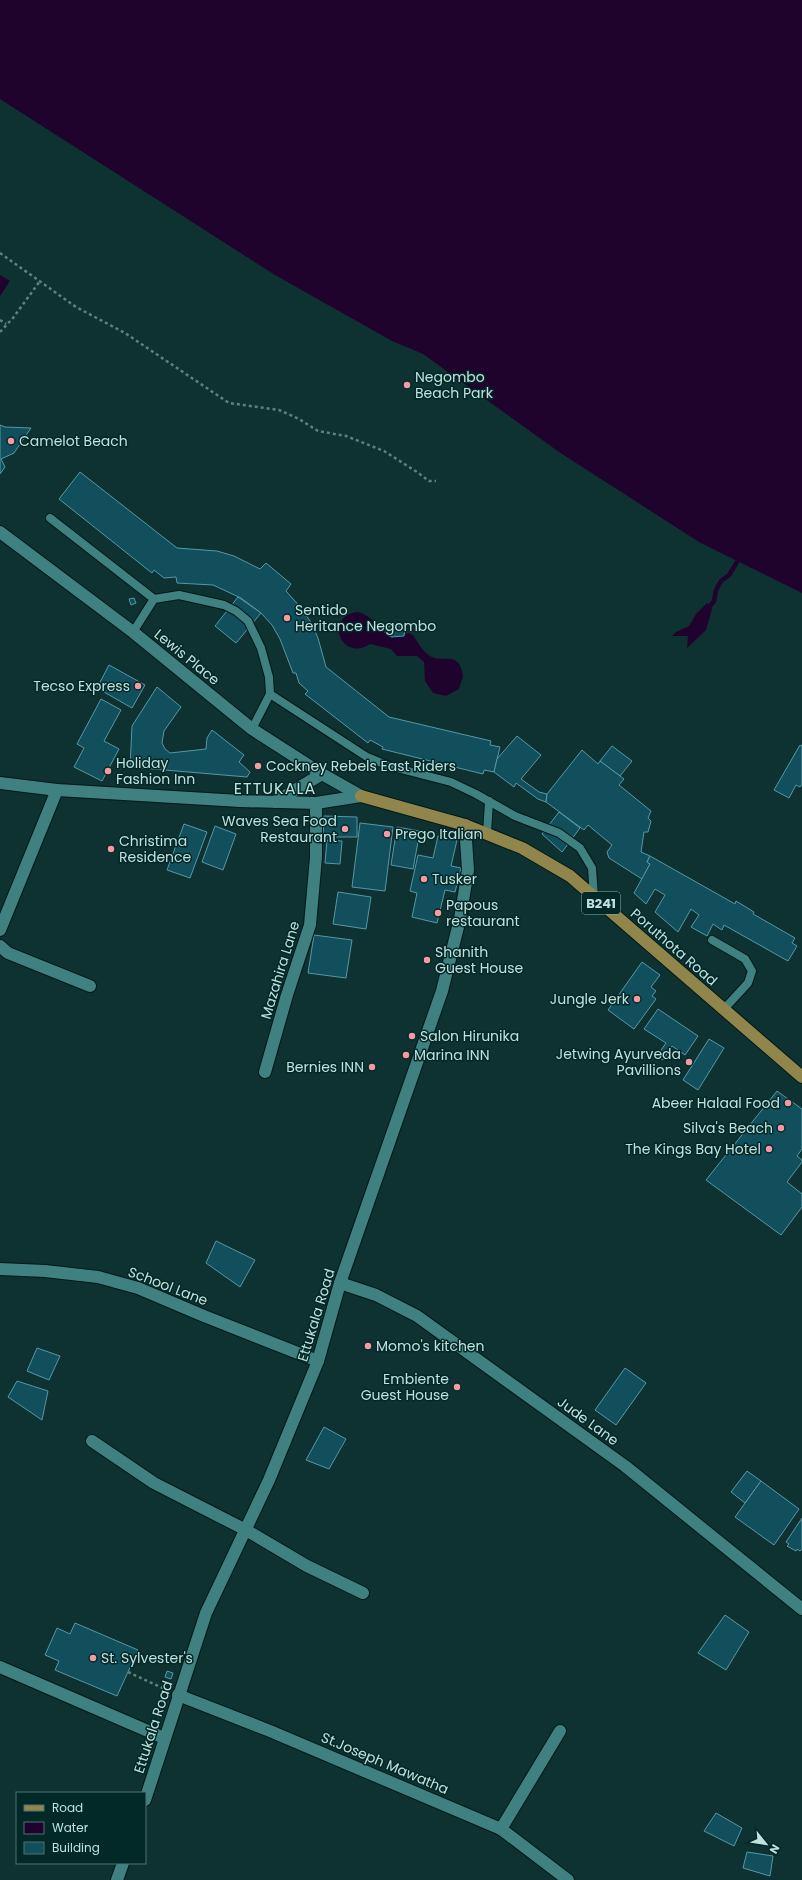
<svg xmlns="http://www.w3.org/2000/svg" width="802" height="1880" font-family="Poppins,sans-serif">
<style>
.water{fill:#20032d}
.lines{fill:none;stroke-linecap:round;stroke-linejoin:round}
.stream{stroke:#20032d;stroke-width:4.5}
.building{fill:#104f5b;stroke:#5897a5}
.lane-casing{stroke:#041817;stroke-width:10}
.street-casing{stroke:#041817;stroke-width:14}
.secondary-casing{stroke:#041817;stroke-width:14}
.primary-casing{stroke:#041817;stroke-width:14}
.path{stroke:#5e8180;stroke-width:2.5;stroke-dasharray:3 3;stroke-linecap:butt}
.lane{stroke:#3e8180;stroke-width:8}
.street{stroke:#3e8180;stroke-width:12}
.secondary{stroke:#3e8180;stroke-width:12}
.primary{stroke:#90864c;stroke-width:12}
.poi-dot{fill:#f49aa3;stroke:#022827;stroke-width:1.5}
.labels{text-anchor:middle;stroke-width:3;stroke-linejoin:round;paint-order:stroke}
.shield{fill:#022827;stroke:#88aaa8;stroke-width:1}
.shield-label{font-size:13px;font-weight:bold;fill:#c1e1e0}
.poi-label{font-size:14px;fill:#c1e1e0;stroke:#022827;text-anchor:start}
.street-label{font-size:14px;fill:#c1e1e0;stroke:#022827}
.quarter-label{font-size:16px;letter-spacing:1px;fill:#c1e1e0;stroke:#022827}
</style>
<rect width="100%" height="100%" fill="#0d3231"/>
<g class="water">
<polygon points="0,0 802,0 802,593 699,542 559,452 423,354 392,341 275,275 0,99"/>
<polygon points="0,275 10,281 0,296"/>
<polygon points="707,603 712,609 706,630 687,648 688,636 672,636 676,632 689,626 696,614"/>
<path d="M358 612C374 616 390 641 408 633L413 635C418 642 423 653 432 657 445 663 459 650 463 676L459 689 446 696 433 693 425 681 424 662 417 656H397L391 649 370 644C340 663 324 615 358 612Z"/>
</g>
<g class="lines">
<polyline class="stream" points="710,606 714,601 716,590 721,581 729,575 737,562"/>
</g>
<g class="building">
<polygon points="0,425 5,427 31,428 14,453 1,459 5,467 0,474"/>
<polygon points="80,472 177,548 217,551 234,556 260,569 266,563 291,584 286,591 302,609 312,624 318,638 326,667 389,717 491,741 490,745 500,747 494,772 484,770 483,774 382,749 383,747 370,740 368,743 305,694 308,691 299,683 296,673 293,673 280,639 272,625 261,613 241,598 213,585 177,583 176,577 164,578 154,570 152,573 59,499"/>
<polygon points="238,597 261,613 236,643 215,626"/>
<polygon points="134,598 136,603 131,605 129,599"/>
<polygon points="395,624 405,628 404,636 391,637 385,633 386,628"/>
<polygon points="109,665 145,685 132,708 97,688"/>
<polygon points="157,687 181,707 164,731 162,743 165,749 170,753 206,749 207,738 212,730 244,755 239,762 250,772 247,777 130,767 132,726"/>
<polygon points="101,699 121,710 104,741 119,749 102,781 74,767 84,748 77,744"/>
<polygon points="517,736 541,755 521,779 539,792 547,794 546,802 538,799 516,783 514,787 494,772 497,759"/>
<polygon points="800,745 802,746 802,784 800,787 796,785 789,798 774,790"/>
<polygon points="612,746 632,761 620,776 600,761"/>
<polygon points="582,750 598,764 600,761 624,779 619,785 651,811 648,818 651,821 648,832 644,832 641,852 650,856 647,862 650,864 642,879 609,858 607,852 612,845 588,825 584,830 546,802 547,794"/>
<polygon points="559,812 580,828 562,852 542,834"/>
<polygon points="324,816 357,817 357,837 323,837"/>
<polygon points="360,823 393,827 385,891 352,887"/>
<polygon points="184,824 207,832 190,878 167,870"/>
<polygon points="215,826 236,834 223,870 202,862"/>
<polygon points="397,827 420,831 413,869 391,865"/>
<polygon points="438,836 457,840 451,866 461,868 455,892 445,890 437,923 412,917 417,893 410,891 418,855 433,858"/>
<polygon points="327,840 342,841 340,864 325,863"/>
<polygon points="650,856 735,904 736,901 754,912 753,914 795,938 792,943 797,946 788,961 724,925 722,930 713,924 707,936 691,927 699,915 691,909 678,932 655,912 665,895 655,889 646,904 634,893 650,864 647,862"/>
<polygon points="338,892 371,897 366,929 333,924"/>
<polygon points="314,935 352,940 346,978 308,973"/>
<polygon points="642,962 660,975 651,987 656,991 652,996 656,999 634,1029 608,1010"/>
<polygon points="658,1009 698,1036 685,1055 672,1046 663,1060 657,1056 666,1043 644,1029"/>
<polygon points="709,1039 724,1048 698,1090 683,1080"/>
<polygon points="777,1091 802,1109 802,1149 797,1156 802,1160 802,1162 787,1182 802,1194 802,1207 781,1235 706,1180"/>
<polygon points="216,1241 255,1260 240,1287 206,1263"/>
<polygon points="37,1348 60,1356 49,1380 27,1371"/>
<polygon points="625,1368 646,1383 616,1425 595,1410"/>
<polygon points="17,1381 48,1391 42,1420 8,1397"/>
<polygon points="324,1427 346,1439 329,1469 306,1460"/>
<polygon points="747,1471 761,1481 745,1503 731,1492"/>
<polygon points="761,1481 799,1509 774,1545 735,1517"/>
<polygon points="802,1518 802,1549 800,1551 797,1549 796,1551 787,1546 789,1544 786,1542"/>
<polygon points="725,1615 749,1632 726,1670 698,1653"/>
<polygon points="75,1623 138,1650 117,1696 55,1670 59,1661 45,1655 57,1628 70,1634"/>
<polygon points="167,1671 173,1673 171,1679 165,1677"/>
<polygon points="716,1813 742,1828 734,1846 704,1831"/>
<polygon points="747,1852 773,1856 770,1876 743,1868"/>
</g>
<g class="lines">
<defs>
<g id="lane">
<polyline points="50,518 154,599"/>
<polyline points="133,632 154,599 179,595 224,605 236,611 248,621 261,648 269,677 270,694 252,729"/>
<polyline points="270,694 367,757 389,766 451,782 476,794 515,816 559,833 580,848 592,868 594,897"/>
<polyline points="487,833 489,801"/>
<polyline points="712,940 745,959 752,971 748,983 724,1009"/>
</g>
<g id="street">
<polyline points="0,930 57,790"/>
<polyline points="0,946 8,953 90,986"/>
<polyline points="265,1072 287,995 310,925 316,857 316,803"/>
<polyline points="0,1269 45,1271 98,1277 138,1288 204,1316 318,1361"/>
<polyline points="340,1283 376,1295 417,1316 625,1466 802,1609"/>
<polyline points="92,1441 154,1483 246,1530 307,1566 363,1593"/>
<polyline points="0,1667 164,1738"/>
<polyline points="178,1695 270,1731 501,1829 568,1880"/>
<polyline points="145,1800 206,1613 269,1480 318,1361 340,1283 442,991 460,919 468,870 465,825"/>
<polyline points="501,1829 560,1731"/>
<polyline points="117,1880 123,1863"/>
</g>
<g id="secondary">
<polyline points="0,532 133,632 252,729 322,774 361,796"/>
<polyline points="0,783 57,790 240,801 316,803 361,796"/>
<polyline points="275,802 322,774"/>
</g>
<polyline id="primary" points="361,796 465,825 522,848 570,876 802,1077"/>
</defs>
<use href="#lane" class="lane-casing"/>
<use href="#street" class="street-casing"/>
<use href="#secondary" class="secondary-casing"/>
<use href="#primary" class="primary-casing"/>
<g class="path">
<polyline points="0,253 76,307 125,333 229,403 279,410 299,419 318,431 346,436 384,451 417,472 429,481 436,481"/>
<polyline points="0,320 6,324"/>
<polyline points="0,332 13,318 40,281"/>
<polyline points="128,1672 167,1690"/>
</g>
<use href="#lane" class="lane"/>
<use href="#street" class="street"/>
<use href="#secondary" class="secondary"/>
<use href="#primary" class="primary"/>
</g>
<g class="poi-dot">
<circle cx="407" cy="385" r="4"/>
<circle cx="11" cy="441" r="4"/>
<circle cx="287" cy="618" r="4"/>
<circle cx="138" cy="686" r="4"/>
<circle cx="258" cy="766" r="4"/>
<circle cx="108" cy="771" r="4"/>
<circle cx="345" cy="829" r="4"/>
<circle cx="387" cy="834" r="4"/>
<circle cx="111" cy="849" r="4"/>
<circle cx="424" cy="879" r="4"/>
<circle cx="438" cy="913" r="4"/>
<circle cx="427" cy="960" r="4"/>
<circle cx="637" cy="999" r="4"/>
<circle cx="412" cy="1036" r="4"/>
<circle cx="406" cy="1055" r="4"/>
<circle cx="689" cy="1062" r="4"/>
<circle cx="372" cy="1067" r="4"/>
<circle cx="788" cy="1103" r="4"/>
<circle cx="781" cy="1128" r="4"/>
<circle cx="769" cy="1149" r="4"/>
<circle cx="368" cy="1346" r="4"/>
<circle cx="457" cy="1387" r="4"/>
<circle cx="93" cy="1658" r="4"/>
</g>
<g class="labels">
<rect class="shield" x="582" y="892" width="38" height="22" rx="3"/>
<g class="shield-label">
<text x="601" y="908">B241</text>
</g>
<g class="poi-label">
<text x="415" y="382">Negombo<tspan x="415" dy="16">Beach Park</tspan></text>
<text x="19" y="446">Camelot Beach</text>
<text x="295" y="615">Sentido<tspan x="295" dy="16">Heritance Negombo</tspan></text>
<text x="130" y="691" text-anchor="end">Tecso Express</text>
<text x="116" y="768">Holiday<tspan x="116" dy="16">Fashion Inn</tspan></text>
<text x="266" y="771">Cockney Rebels East Riders</text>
<text x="337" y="826" text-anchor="end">Waves Sea Food<tspan x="337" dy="16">Restaurant</tspan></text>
<text x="395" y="839">Prego Italian</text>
<text x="119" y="846">Christima<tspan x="119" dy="16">Residence</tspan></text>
<text x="432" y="884">Tusker</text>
<text x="446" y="910">Papous<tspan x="446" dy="16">restaurant</tspan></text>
<text x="435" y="957">Shanith<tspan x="435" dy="16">Guest House</tspan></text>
<text x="629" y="1004" text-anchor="end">Jungle Jerk</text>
<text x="420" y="1041">Salon Hirunika</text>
<text x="681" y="1059" text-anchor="end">Jetwing Ayurveda<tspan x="681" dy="16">Pavillions</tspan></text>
<text x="414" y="1060">Marina INN</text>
<text x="364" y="1072" text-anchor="end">Bernies INN</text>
<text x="780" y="1108" text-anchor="end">Abeer Halaal Food</text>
<text x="773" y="1133" text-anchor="end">Silva's Beach</text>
<text x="761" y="1154" text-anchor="end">The Kings Bay Hotel</text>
<text x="376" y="1351">Momo's kitchen</text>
<text x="449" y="1384" text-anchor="end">Embiente<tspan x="449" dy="16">Guest House</tspan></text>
<text x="101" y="1663">St. Sylvester's</text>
</g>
<g class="street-label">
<text transform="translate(187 657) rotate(39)" y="5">Lewis Place</text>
<text transform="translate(674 947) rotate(41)" y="5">Poruthota Road</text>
<text transform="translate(280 970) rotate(-73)" y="5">Mazahira Lane</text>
<text transform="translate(168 1286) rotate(21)" y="5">School Lane</text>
<text transform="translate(316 1315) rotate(-73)" y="5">Ettukala Road</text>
<text transform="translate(588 1421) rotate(36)" y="5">Jude Lane</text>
<text transform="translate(153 1727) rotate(-72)" y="5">Ettukala Road</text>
<text transform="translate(385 1763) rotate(23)" y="5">St.Joseph Mawatha</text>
</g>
<g class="quarter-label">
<text x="275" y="794">ETTUKALA</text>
</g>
</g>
<rect x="16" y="1792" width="130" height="72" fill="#022827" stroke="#4e7271"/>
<rect x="24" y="1805" width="20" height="6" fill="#90864c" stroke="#4e7271"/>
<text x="52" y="1812" font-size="12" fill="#c1e1e0">Road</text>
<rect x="24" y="1822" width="20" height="12" fill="#20032d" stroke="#4e7271"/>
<text x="52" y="1832" font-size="12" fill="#c1e1e0">Water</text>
<rect x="24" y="1842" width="20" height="12" fill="#104f5b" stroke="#4e7271"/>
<text x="52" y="1852" font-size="12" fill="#c1e1e0">Building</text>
<g transform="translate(766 1844) rotate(120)" stroke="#022827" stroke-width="3" paint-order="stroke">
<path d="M0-3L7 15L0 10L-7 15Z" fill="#c1e1e0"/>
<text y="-6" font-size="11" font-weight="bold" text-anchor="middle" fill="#c1e1e0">N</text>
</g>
</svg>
